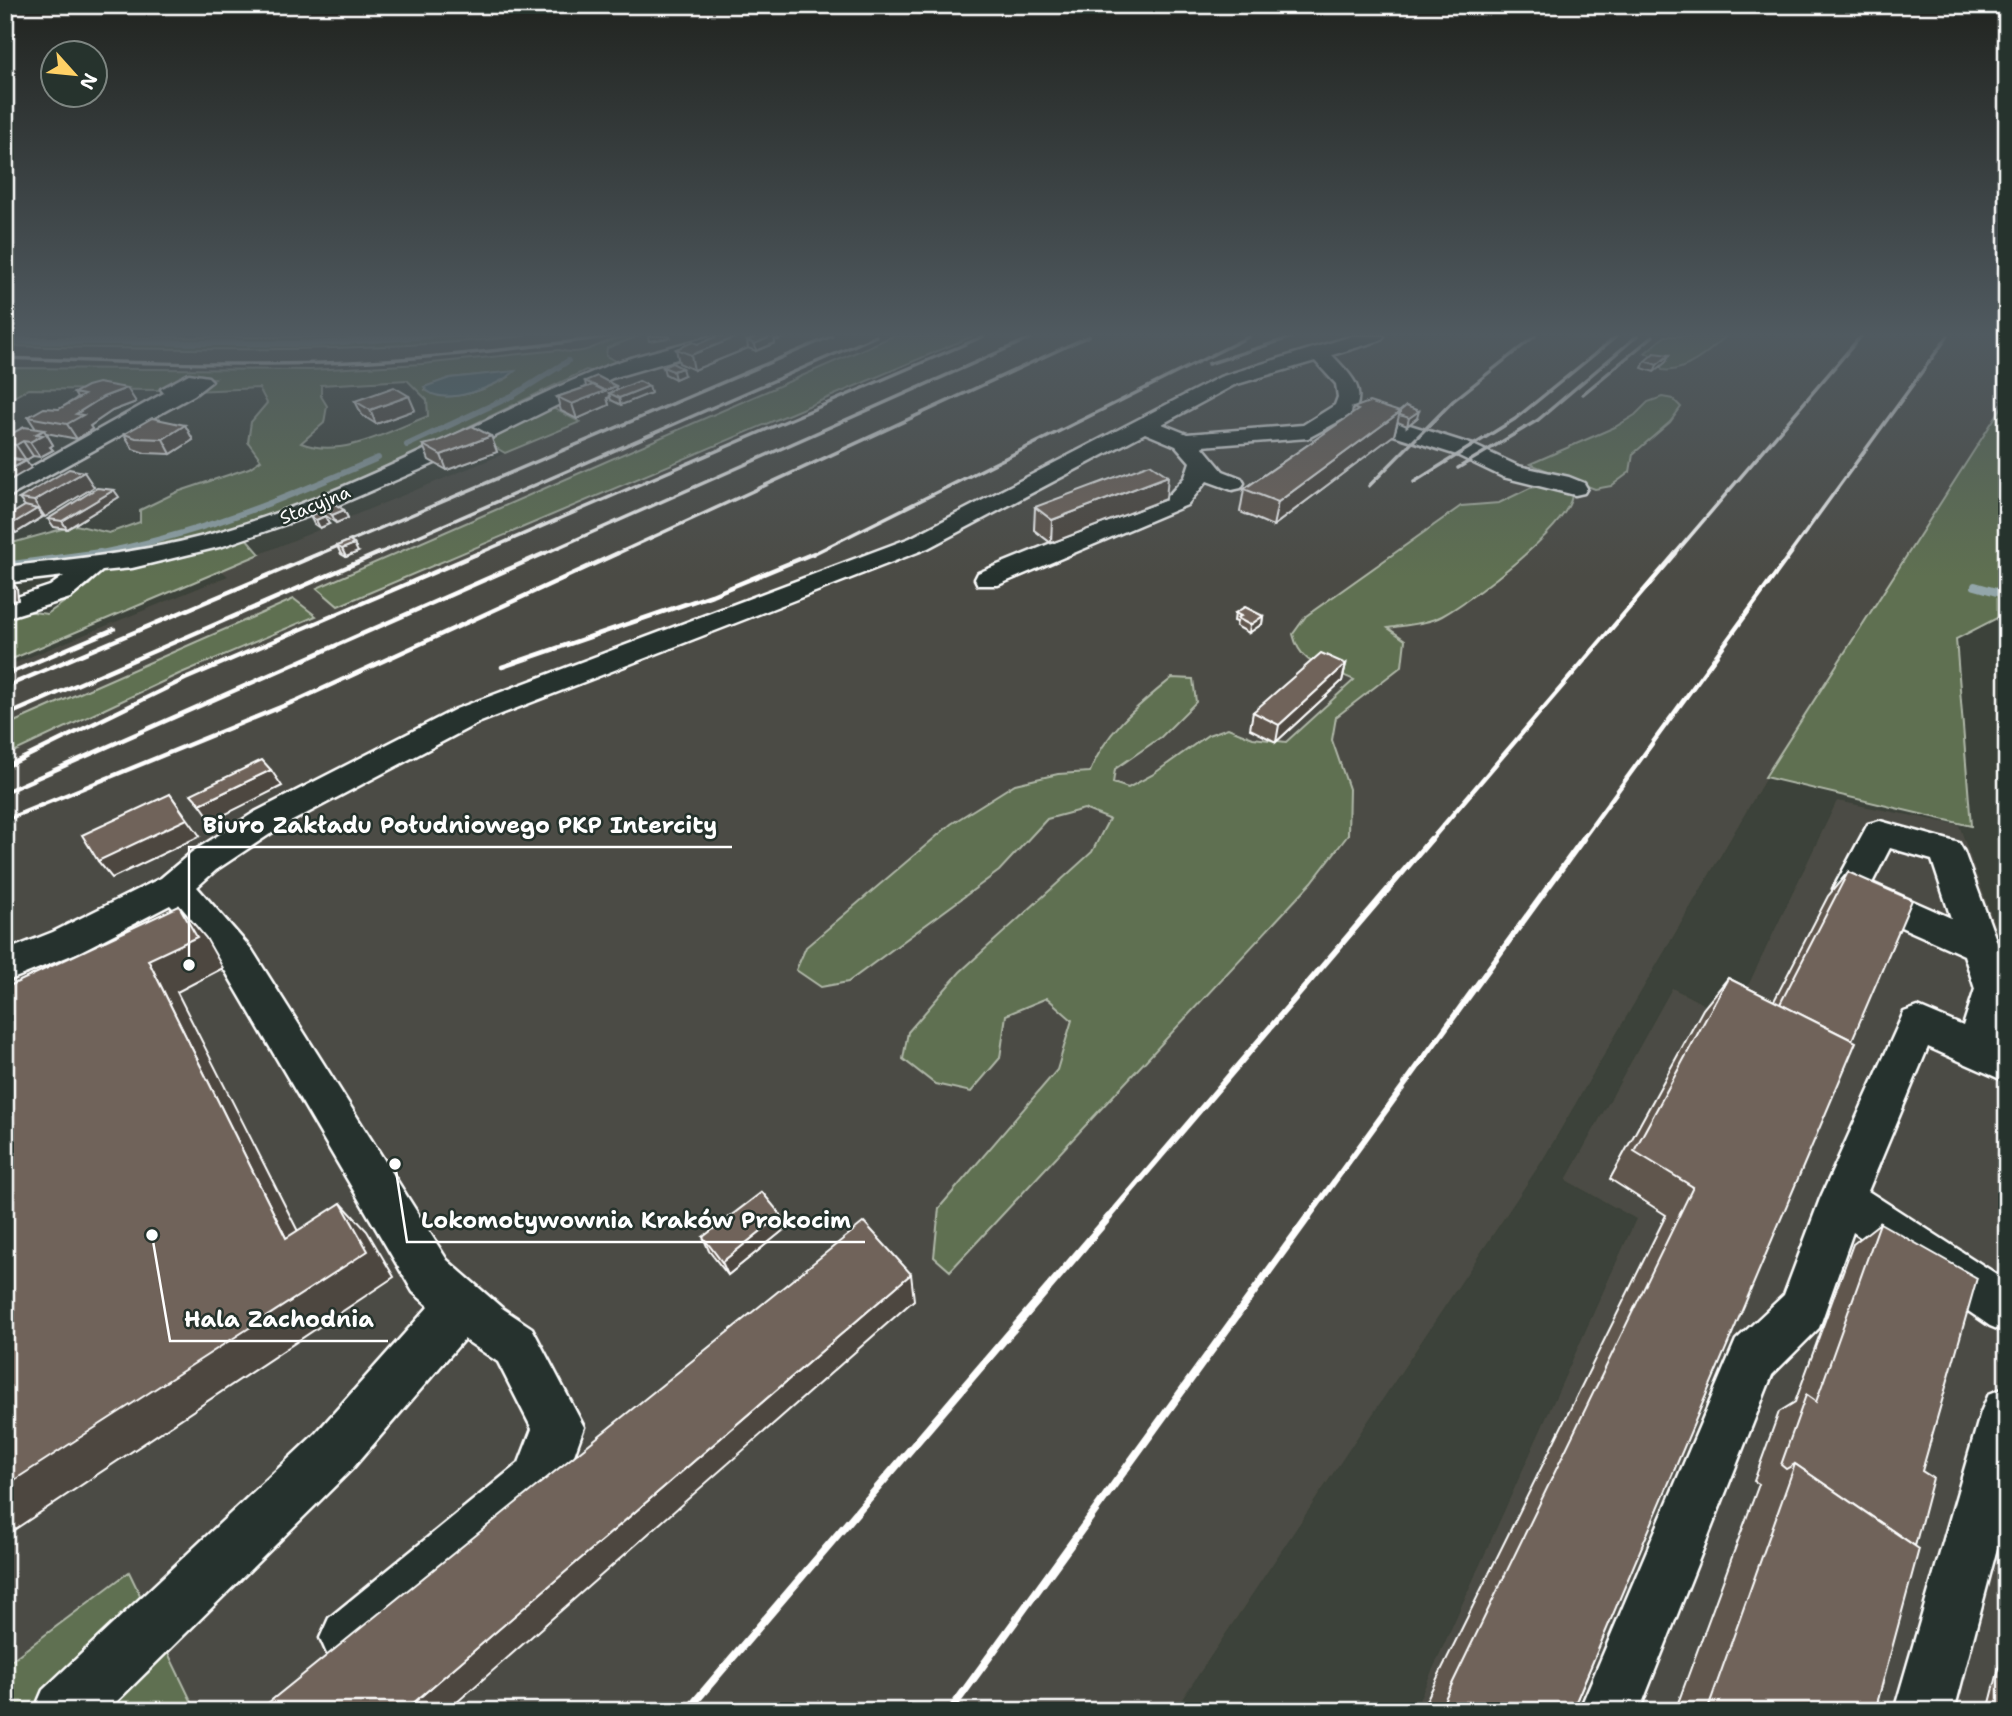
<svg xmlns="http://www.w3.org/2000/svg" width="2012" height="1716" font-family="'Shantell Sans',sans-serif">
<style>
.built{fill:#4c4c44}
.green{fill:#5f6f51;stroke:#afb7a8;stroke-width:2;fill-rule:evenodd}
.water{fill:#4b6a71;stroke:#93a6aa;stroke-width:2}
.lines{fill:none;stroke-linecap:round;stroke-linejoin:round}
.stream-far1{stroke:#93a6aa;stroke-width:6}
.stream{stroke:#93a6aa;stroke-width:8}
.minor-casing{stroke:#fff;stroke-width:5}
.minor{fill:#26332d;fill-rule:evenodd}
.rail-far3{stroke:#fff;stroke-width:3.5}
.rail-far2{stroke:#fff;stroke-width:4.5}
.rail-far1{stroke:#fff;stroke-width:6}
.rail{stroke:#fff;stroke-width:8}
.wall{fill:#60564d;stroke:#fff;stroke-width:2}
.shaded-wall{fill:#4e463f;stroke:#fff;stroke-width:2}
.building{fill:#70645a;stroke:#fff;stroke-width:2}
.labels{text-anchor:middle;stroke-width:5;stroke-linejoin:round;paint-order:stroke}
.far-street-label{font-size:18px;fill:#fff;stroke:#26332d}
.leader{fill:none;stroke:#fff;stroke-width:2.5}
.callout-dot{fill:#fff;stroke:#26332d;stroke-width:2.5}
.callout-label{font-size:23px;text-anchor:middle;font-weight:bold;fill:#fff;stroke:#26332d;stroke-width:5;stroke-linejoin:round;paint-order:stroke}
</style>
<rect width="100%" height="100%" fill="#3c423a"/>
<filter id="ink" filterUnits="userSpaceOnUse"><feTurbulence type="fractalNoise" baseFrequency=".0143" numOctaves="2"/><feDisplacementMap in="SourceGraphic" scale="14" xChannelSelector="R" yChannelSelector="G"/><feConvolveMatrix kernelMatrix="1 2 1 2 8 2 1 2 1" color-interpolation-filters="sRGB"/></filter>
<g filter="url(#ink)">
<g class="built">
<polygon points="2007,336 2007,427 1764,781 1542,1161 1174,1711 5,1711 5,667 228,576 221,570 579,423 547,405 630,369 606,355 607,348 626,339 586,353 308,373 5,370 5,338"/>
<polygon points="1837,801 1959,825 2007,959 2007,1711 1414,1711 1636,1219 1566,1180 1672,988 1732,1019"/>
</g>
<g class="green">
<path d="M526 336C352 354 180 350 5 346V338Z"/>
<path d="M639 336 607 348 606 356 623 365 599 373 586 370 464 429 471 434C389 469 307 511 220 534 150 554 78 560 5 569V545L76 525 109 533 140 522V510L177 492 249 468 261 460 248 442 251 422 267 403 259 388 193 391 215 378 190 377 164 390 28 389 5 402V368L310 370 422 364 559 350C582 357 595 345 615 339 622 337 631 337 639 336ZM507 372 509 377C484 391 452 404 425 390V387L450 378ZM407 380 427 400 428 416C389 431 342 459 301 443L324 423 327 406 321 396V385Z"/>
<polygon points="893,336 973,336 338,606 317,588"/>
<path d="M1665 336H1726C1710 351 1684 374 1662 370L1659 358 1645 353Z"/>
<polygon points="1662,397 1673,399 1681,407 1670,422 1633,454 1630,472 1611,486 1595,489 1530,464 1615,427 1635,415 1648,402"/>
<polygon points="2007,399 2007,613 1956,639 1971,826 1765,777"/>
<polygon points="547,405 580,422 505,453 481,439"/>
<path d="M1551 484 1565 488 1572 496C1566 529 1473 599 1442 616 1427 624 1405 625 1388 628L1405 640 1402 666 1336 717 1332 740 1349 789 1348 835 1312 882 950 1271 934 1257 939 1208 1057 1070 1072 1020 1047 998 1006 1015 1000 1058 971 1092 935 1084 903 1059 908 1032 960 972 1092 852 1109 819 1084 809 1047 819 999 871 848 982 821 987 796 970 806 947 951 824 1015 784 1058 774 1090 772C1106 730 1138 706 1172 678L1193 679 1196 702 1161 737 1115 769 1113 783 1128 788 1152 775 1208 735 1228 728 1253 738 1286 742 1354 680C1326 666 1301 668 1293 634L1306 616 1461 506 1499 503 1530 488Z"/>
<polygon points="245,537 260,554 5,662 5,619 26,611 47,614 89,585 102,570"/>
<polygon points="294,599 316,616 179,674 5,756 5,726"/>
<polygon points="129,1572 196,1711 5,1711 5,1665"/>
</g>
<path class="water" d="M515 371C499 386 439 410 424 387L450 378Z"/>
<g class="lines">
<g class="stream-far1">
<polyline points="5,341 314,344 429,336"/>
<polyline points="407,445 514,395 568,361"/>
<path d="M90 555C195 536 282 500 378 458"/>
</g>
<g class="stream">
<polyline points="5,566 100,553"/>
<polyline points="1975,586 2007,595"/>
</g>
<defs>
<g id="minor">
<path d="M712 336H745L742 340 612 378 479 444 329 509 223 546 132 568 102 571 70 598 5 618V601L50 586 64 576 5 583V567C72 559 139 553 204 536 341 499 466 426 595 371 632 355 674 347 712 336Z"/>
<path d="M1352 336H1384L1381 340 1332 355C1347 372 1365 385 1356 408L1473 445 1518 466 1569 477 1584 483 1587 488 1584 493 1575 495 1503 477 1457 455 1343 419 1308 438 1202 446 1223 471 1241 478 1244 483 1241 488 1232 490 1207 481 1187 505 998 585H978L975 579 978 573 1169 495 1185 477 1190 462 1176 446 1145 433 928 548 478 723 279 828 216 870 197 887 252 950 447 1260 502 1308 532 1328 584 1427 558 1500 369 1658 349 1667 329 1658 320 1638 329 1618 519 1463 532 1429 498 1362 464 1339 352 1469 107 1711H34L43 1690 316 1433 429 1306 413 1292 226 972 193 929 170 905 79 952 5 982V951L53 932 161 878 192 852 255 812 456 709 910 538 1220 377ZM1315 361 1336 384 1338 397 1335 405 1303 425 1187 434 1162 424 1234 385Z"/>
<polygon points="189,374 208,377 212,381 194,395 5,499 5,482 164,393 161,389"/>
<path d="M1880 821 1959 843 1964 852 2007 970V1013L1999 1042 2007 1046V1082L1928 1047 1868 1191 2007 1281V1333L1990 1326 1853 1232 1819 1328 1772 1375 1639 1711H1579L1736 1340 1784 1295 1820 1199 1904 1012 1918 1007 1963 1026 1975 989 1964 955 1838 899 1833 889 1868 824ZM1890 848 1932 860 1951 918 1872 883Z"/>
<polygon points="2007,1387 2007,1510 1954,1711 1894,1711 1981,1412 1989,1394"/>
</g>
</defs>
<use href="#minor" class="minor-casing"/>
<use href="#minor" class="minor"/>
<g class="rail-far3">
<path d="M5 358C111 362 217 366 323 363 421 360 518 349 614 336"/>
<polyline points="1208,364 1295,336"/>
<polyline points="1583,394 1653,336"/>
<polyline points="1458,468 1538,420 1637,336"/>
<polyline points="1414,482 1515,419 1617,336"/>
<polyline points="1369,486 1453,401 1535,336"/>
<polyline points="317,555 832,336"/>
<polyline points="375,555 876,336"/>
<polyline points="475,555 984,336"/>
<polyline points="541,555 1035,336"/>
<polyline points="614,555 1089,336"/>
<polyline points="811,555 1250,336"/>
<polyline points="1674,555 1861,336"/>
<polyline points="1789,555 1948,336"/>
</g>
<g class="rail-far2">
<polyline points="502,667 712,595 814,553"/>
<polyline points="5,675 114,629"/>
<polyline points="5,687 321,553"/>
<polyline points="5,716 379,553"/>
<polyline points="5,767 185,679 479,553"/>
<polyline points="5,792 545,553"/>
<polyline points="5,820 298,700 618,553"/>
<polyline points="1430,841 1676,553"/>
<polyline points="1581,841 1791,553"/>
</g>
<g class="rail-far1">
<polyline points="1107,1219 1431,839"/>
<polyline points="1307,1219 1583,839"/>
</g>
<g class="rail">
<polyline points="687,1711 1109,1217"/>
<polyline points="950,1711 1308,1217"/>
</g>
</g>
<g class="wall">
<polygon points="718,336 789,336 778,340 775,339 775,343 756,351 748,348 694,370 679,363 676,349 698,344"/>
<polygon points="1669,355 1666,362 1654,372 1642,368 1645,361"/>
<polygon points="663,367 684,375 675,379 665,374"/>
<polygon points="585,381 616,386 617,390 651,393 621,405 611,400 610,397 607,398 609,405 577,419 561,411 557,397 586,387"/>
<polygon points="74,393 136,402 112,411 90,426 92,429 77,439 46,433 53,445 50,447 53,450 40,457 33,456 26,460 7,457 5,455 5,437 36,429 28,417 59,409 77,398"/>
<polygon points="355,401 415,410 376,424 362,415"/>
<polygon points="1353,408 1417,418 1407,426 1398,422 1394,435 1273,526 1240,512 1244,489 1352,414"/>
<polygon points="185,425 193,440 171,454 145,453 133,449 124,434"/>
<polygon points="491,436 497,452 447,470 429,460 423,445"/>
<polygon points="94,487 16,533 5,531 5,518 25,506 19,499"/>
<polygon points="119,497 67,529 54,527 48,519"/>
<polygon points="1166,499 1051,543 1034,530 1035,507"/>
<polygon points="319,505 344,510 348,518 336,523 322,513"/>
<polygon points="310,516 329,524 320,528 314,524"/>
<polygon points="337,546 358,552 346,557 341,554"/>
<polygon points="1235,613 1263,616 1262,624 1249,633 1236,626 1237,622 1234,621"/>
<polygon points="1346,664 1342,681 1276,742 1250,729 1253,712"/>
<polygon points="1848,872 1852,1040 1572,1711 1421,1711 1666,1215 1610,1179 1703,1009 1728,978 1774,1001 1828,896"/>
<polygon points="781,1215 785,1229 728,1275 709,1251 703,1237"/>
<polygon points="1880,1223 1922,1471 1915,1546 1875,1711 1675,1711 1759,1484 1754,1481 1779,1412 1795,1402 1853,1244"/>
<polygon points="2007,1637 2007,1711 1988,1711"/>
</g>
<g class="shaded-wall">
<polygon points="648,336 670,336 670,338 649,341"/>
<polygon points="739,336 774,336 775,343 756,351 755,344 747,341 748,348 694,370 691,355"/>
<polygon points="777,336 789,336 778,340"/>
<polygon points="1669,355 1666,362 1654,372 1657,365"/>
<polygon points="682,368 684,375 675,379 673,371"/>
<polygon points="616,386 618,393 609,393 610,397 607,398 609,405 577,419 572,404"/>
<polygon points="649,386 651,393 621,405 619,398"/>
<polygon points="127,388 136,402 112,411 90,426 92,429 77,439 67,424 76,414 103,397"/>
<polygon points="409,396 415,410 376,424 370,410"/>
<polygon points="1419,411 1417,418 1407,426 1409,418"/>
<polygon points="1400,412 1394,435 1273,526 1278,502"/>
<polygon points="185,425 193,440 171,454 163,439"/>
<polygon points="44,430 53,445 50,447 53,450 40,457 30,442 36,434"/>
<polygon points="491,436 497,452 447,470 441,455"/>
<polygon points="23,441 33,456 26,460 16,445"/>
<polygon points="26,461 31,468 5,483 5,472"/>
<polygon points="84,472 94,487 45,517 34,501"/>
<polygon points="1168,476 1166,499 1051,543 1052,520"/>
<polygon points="114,490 119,497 67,529 62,521"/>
<polygon points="37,509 43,516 16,533 10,525"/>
<polygon points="344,510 348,518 336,523 332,515"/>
<polygon points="325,516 329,524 320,528 316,520"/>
<polygon points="354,544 358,552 346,557 342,549"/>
<polygon points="10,580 17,588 18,600 5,603 5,593"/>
<polygon points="1263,616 1262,624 1249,633 1250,625"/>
<polygon points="1346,664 1342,681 1276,742 1279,725"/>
<polygon points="271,770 282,786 212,821 200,804"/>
<polygon points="170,794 200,836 112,878 98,861"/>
<polygon points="179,906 206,938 223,968 177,992 315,1265 286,1238 148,960"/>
<polygon points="341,1203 367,1231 394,1277 5,1536 5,1486"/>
<polygon points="781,1215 785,1229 728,1275 722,1262"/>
<polygon points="911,1274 914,1300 447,1711 404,1711"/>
</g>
<g class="building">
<polygon points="718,336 739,336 691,355 676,349 693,342 698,344"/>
<polygon points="758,336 773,336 755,344 747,341"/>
<polygon points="1654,353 1669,355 1657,365 1645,361"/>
<polygon points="672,363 682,368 673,371 663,367"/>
<polygon points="597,376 616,386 605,391 585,381"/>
<polygon points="639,381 649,386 619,398 609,393"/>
<polygon points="98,383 127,388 103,397 76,414 83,415 67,424 28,417 44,408 59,409 84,395 74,393 87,386"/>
<polygon points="593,385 605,391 572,404 557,397"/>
<polygon points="394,387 409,396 370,410 355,401"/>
<polygon points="1369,402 1400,412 1278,502 1244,489 1358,410 1353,408"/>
<polygon points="1406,406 1419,411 1409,418 1400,415 1400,412 1399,412"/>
<polygon points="152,418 185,425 163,439 136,438 124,434"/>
<polygon points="472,426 491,436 441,455 423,445 436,442"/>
<polygon points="24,427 44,430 36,434 43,435 30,442 23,441 16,445 5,443 5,437"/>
<polygon points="5,458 26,461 5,472"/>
<polygon points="1150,464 1168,476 1052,520 1035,507"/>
<polygon points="69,469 84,472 34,501 19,499"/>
<polygon points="97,488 114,490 62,521 48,519"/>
<polygon points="330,501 344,510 332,515 319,505"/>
<polygon points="25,506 37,509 10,525 5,524 5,518"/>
<polygon points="319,512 325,516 316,520 310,516"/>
<polygon points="349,541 354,544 342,549 337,546"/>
<polygon points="10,580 11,592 5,593 5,581"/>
<polygon points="1245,607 1263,616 1250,625 1237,618 1241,616 1235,613"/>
<polygon points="1321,653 1346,664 1279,725 1253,712"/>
<polygon points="262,760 271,770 200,804 191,794"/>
<polygon points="170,794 187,819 98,861 82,835"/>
<polygon points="1848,872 1912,900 1852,1040 1780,1004"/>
<polygon points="179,906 197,937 148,960 286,1238 341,1203 368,1251 5,1486 5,988"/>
<polygon points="1728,978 1856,1042 1572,1711 1439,1711 1693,1187 1634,1151"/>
<polygon points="762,1192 781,1215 722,1262 703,1237"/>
<polygon points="864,1222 911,1274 404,1711 258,1711"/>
<polygon points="1880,1223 1977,1278 1922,1471 1933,1478 1915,1546 1795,1464 1786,1469 1781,1465 1806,1395 1816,1402"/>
<polygon points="1795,1464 1919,1549 1875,1711 1707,1711"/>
</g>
</g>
<linearGradient id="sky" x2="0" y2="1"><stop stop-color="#212420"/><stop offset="0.58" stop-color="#505a60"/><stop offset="1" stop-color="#505a60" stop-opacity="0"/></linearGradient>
<rect width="2012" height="577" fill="url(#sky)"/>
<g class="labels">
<g class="far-street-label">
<text transform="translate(315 505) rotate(-22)" y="6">Stacyjna</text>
</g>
</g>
<path class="leader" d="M189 965L189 847H732M395 1164L407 1242H865M152 1235L170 1341H388"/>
<g class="callout-dot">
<circle cx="189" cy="965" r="7"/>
<circle cx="395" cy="1164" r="7"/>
<circle cx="152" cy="1235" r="7"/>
</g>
<g class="callout-label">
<text x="460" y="833">Biuro Zakładu Południowego PKP Intercity</text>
<text x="636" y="1228">Lokomotywownia Kraków Prokocim</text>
<text x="279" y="1327">Hala Zachodnia</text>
</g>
<rect width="2012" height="1716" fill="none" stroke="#26332d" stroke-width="28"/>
<rect x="14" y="14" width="1984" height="1688" fill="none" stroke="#fff" stroke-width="2.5" filter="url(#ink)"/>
<g transform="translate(74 74) rotate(117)"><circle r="33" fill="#26332d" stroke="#7d8581" stroke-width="2"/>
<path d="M0-5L12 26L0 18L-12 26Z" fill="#ffd166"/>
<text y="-10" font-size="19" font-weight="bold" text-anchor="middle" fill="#ffffff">N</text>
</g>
</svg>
